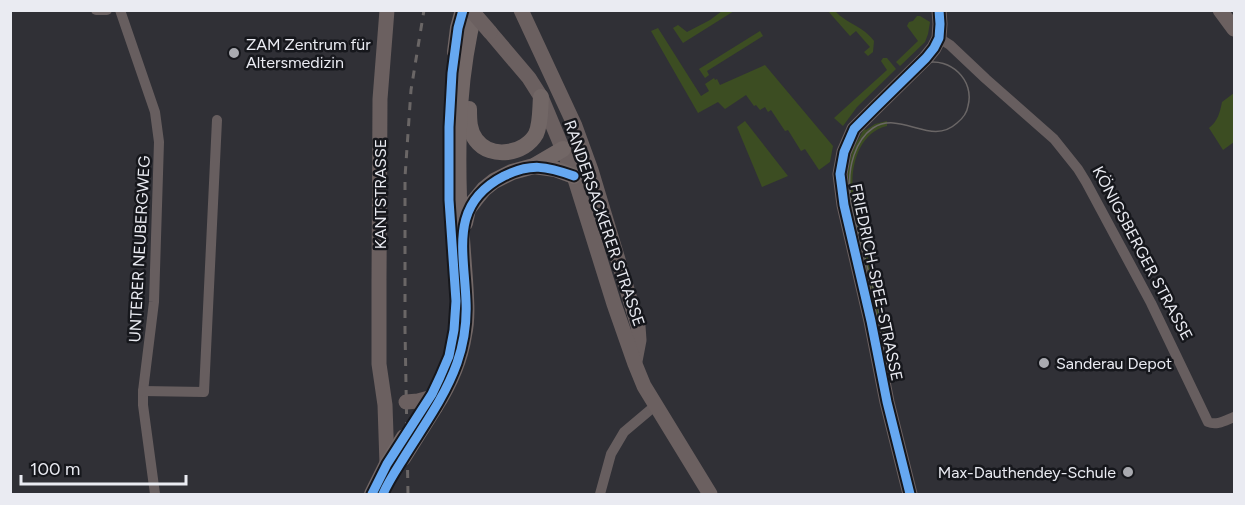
<svg xmlns="http://www.w3.org/2000/svg" width="1245" height="505" font-family="Figtree,sans-serif">
<style>
.green{fill:#3c4d22}
.lines{fill:none;stroke-linecap:round;stroke-linejoin:round}
.street{stroke:#675e5f;stroke-width:10}
.secondary{stroke:#6b6060;stroke-width:15}
.primary{stroke:#726766;stroke-width:16}
.tram{stroke:#6a6666;stroke-width:1.5}
.rail{stroke:#6a6666;stroke-width:3;stroke-dasharray:8 8;stroke-linecap:butt}
.secondary-bridge{stroke:#6b6060;stroke-width:15}
.primary-bridge{stroke:#726766;stroke-width:16}
.cycleway-casing{stroke:#16171c;stroke-width:13}
.cycleway{stroke:#66a8f1;stroke-width:9}
.poi-dot{fill:#a9aab0;stroke:#16171c;stroke-width:2}
.labels{text-anchor:middle;stroke-width:5;stroke-linejoin:round;paint-order:stroke}
.poi-label{font-size:16px;fill:#eaebf2;stroke:#16171c;text-anchor:start}
.street-label{font-size:16px;fill:#eaebf2;stroke:#16171c}
</style>
<rect width="100%" height="100%" fill="#303036"/>
<g class="green">
<polygon points="722,11 734,11 683,43 673,28 678,25 687,32 710,20"/>
<path d="M828 11H835C847 24 863 26 874 41L873 52 868 56 864 52 870 47 856 31 850 36Z"/>
<polygon points="917,16 920,16 930,22 928,34 925,42 900,66 896,62 918,41 907,26 909,22 913,21"/>
<polygon points="658,28 701,96 709,91 705,84 714,78 715,80 717,79 720,85 765,65 833,146 830,162 819,170 805,149 801,151 788,130 785,131 771,110 768,112 765,107 760,110 756,105 754,106 746,95 725,109 718,102 698,113 651,31"/>
<polygon points="760,31 763,36 707,71 709,75 705,78 699,69"/>
<polygon points="883,58 887,58 896,69 857,107 843,126 834,118 887,70 881,61"/>
<path d="M1234 93V142L1223 150 1209 128C1218 121 1220 112 1222 102Z"/>
<polygon points="745,121 788,176 762,187 737,127"/>
<path d="M887 121V126C859 132 850 167 853 191 856 222 868 258 878 287L875 289 889 345H885L857 241 846 181 852 151 864 129 866 130 875 124Z"/>
</g>
<g class="lines">
<g class="street">
<polyline points="96,10 107,10"/>
<polyline points="120,10 155,112 159,142 154,302 143,391 143,405 155,494"/>
<path d="M939 38 950 45 986 79 1054 139 1078 169 1086 182 1151 303 1208 422C1217 426 1226 420 1234 417"/>
<polyline points="143,391 204,392 217,120"/>
<polyline points="600,494 611,454 624,432 656,405"/>
</g>
<g class="secondary">
<polyline points="387,10 380,99 379,280 379,364 385,405 387,464"/>
<polyline points="521,10 575,126 591,170 638,326 639,340 635,361"/>
<polyline points="1220,10 1234,29"/>
<polyline points="490,32 529,78 541,97 574,176 614,304 635,364 644,386 710,494"/>
<polyline points="910,494 887,402 871,321 844,205 840,174 844,152 854,129 875,108 926,58 934,48 939,38 940,24 939,10"/>
</g>
<g class="primary">
<polyline points="455,52 458,28 463,10"/>
<path d="M469 109C469 120 469 131 476 140 491 160 525 154 536 134 541 123 540 108 541 97"/>
<polyline points="534,166 555,169 574,176"/>
<polyline points="465,223 468,209 475,200 484,189 494,181 512,172 534,166 563,149"/>
<path d="M435 407C449 385 460 361 464 335 468 317 466 298 465 280 463 253 461 225 459 198 457 135 459 72 475 10"/>
<polyline points="372,494 387,464 404,437"/>
</g>
<path class="tram" d="M907 494C898 457 888 420 880 383 873 354 869 325 862 296 857 274 851 252 846 230 841 212 835 192 838 173 843 132 866 110 896 84 904 76 914 66 925 63 950 57 975 80 968 106 967 113 962 119 957 123 931 147 901 110 873 128 855 140 848 168 850 189 850 202 854 216 858 230 867 269 879 307 887 346 891 363 887 381 889 398 893 430 904 463 912 494"/>
<polyline class="rail" points="408,494 405,330 405,177 411,90 424,10"/>
<g class="secondary-bridge">
<polyline points="471,10 490,32"/>
<polyline points="406,402 418,401 429,398"/>
</g>
<polyline class="primary-bridge" points="403,458 435,407"/>
<defs>
<g id="cycleway">
<polyline points="372,494 387,464 432,394 440,377 449,356 454,330 456,301 449,200 449,127 452,73 458,28 463,10"/>
<path d="M383 494C388 482 396 470 403 459 422 428 445 397 457 363 464 343 467 322 466 301 464 250 449 204 504 176 531 163 546 166 574 176"/>
<polyline points="910,494 887,402 871,321 844,205 840,174 844,152 854,129 875,108 926,58 934,48 939,38 940,24 939,10"/>
</g>
</defs>
<use href="#cycleway" class="cycleway-casing"/>
<use href="#cycleway" class="cycleway"/>
</g>
<g class="poi-dot">
<circle cx="234" cy="53" r="6"/>
<circle cx="1044" cy="363" r="6"/>
<circle cx="1128" cy="472" r="6"/>
</g>
<g class="labels">
<g class="poi-label">
<text x="246" y="50">ZAM Zentrum für<tspan x="246" dy="18">Altersmedizin</tspan></text>
<text x="1056" y="369">Sanderau Depot</text>
<text x="1116" y="478" text-anchor="end">Max-Dauthendey-Schule</text>
</g>
<g class="street-label">
<text transform="translate(380 194) rotate(-90)" y="6">KANTSTRASSE</text>
<text transform="translate(605 223) rotate(71)" y="6">RANDERSACKERER STRASSE</text>
<text transform="translate(139 249) rotate(-87)" y="6">UNTERER NEUBERGWEG</text>
<text transform="translate(1143 253) rotate(62)" y="6">KÖNIGSBERGER STRASSE</text>
<text transform="translate(877 282) rotate(78)" y="6">FRIEDRICH-SPEE-STRASSE</text>
</g>
</g>
<rect width="1245" height="505" fill="none" stroke="#eaebf2" stroke-width="24"/>
<path d="M21 475v9h165v-9" fill="none" stroke="#eaebf2" stroke-width="3"/>
<text x="30" y="475" font-size="18" fill="#eaebf2" stroke="#16171c" stroke-width="4.5" paint-order="stroke">100 m</text>
</svg>
